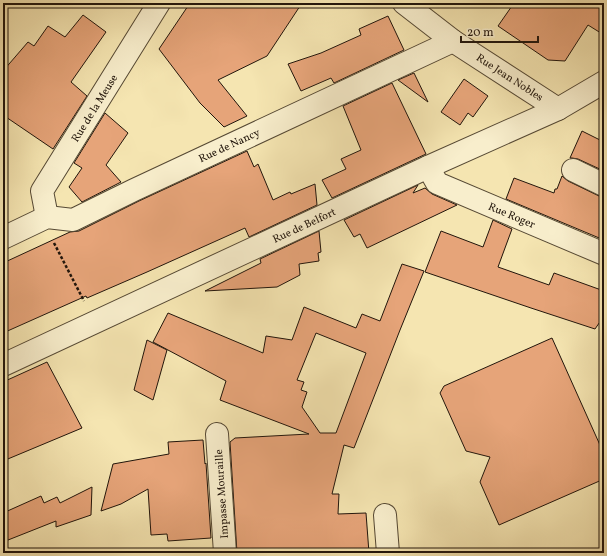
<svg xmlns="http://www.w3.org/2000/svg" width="607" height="556" font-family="Vollkorn,serif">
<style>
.building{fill:#e6a479;stroke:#21150b;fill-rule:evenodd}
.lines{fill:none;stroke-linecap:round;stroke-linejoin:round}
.street-casing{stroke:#564934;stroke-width:24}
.path{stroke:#21150b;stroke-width:2.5;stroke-dasharray:3 2;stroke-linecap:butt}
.street{stroke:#f8eecc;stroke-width:22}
.labels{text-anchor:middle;stroke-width:3;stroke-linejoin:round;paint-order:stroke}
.street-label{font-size:11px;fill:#21150b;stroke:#f8eecc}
</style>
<rect width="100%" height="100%" fill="#f5e5b1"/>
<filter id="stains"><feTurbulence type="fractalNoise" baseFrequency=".005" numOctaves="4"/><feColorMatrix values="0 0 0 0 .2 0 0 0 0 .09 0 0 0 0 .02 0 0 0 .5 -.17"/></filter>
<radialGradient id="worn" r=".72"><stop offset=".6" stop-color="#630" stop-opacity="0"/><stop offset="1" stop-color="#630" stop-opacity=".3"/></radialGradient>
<g class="building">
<polygon points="190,3 302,3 267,56 218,80 247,116 224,127 200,103 159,49"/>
<polygon points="514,3 604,3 604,35 588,25 565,61 548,60 498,26"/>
<polygon points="83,15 106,32 71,82 87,96 53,149 3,115 3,71 28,42 34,46 48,26 65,37"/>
<polygon points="388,16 404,50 334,83 331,78 301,91 288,64 321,53 361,35 359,29"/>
<polygon points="414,73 428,102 398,80"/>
<polygon points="464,79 488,96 473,117 468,113 460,125 441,112"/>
<polygon points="392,83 426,154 332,198 322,180 346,169 341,159 361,150 343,106"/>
<polygon points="105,113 128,133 106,165 121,182 82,202 69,187 82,168 74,163"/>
<polygon points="582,131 604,142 604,171 578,159 572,158 570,158"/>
<polygon points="247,151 254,167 258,164 273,200 290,192 291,194 315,184 317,205 249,237 245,228 147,272 87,298 86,296 3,333 3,263 70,232 79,231 139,201"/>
<polygon points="562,176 568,181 599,196 604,197 604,240 506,199 514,178 554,193 555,189 557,189"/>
<polygon points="418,185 413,193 425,188 432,194 457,205 367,248 360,234 354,237 344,220"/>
<polygon points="493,220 512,229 498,267 549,285 554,273 604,291 604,316 595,329 531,308 425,272 441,231 483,247"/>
<polygon points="319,231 321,252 318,253 319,261 299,264 300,275 277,287 205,291 261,263 260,259"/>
<path d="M402 264 424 271 400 330 354 448 344 445 332 494H339L338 514 366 513 369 553H237L230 442 235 438 309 434 220 400 226 381 153 342 168 313 263 353 266 336 292 340 304 307 356 328 362 314 380 321ZM316 333 366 353 336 433H320L302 407 307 392 301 390 304 382 297 380Z"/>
<polygon points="552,338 604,454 604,479 499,525 480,482 490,457 466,451 440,393 444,386"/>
<polygon points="147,340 167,350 153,400 134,390"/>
<polygon points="47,362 82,428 3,461 3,382"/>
<polygon points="203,440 205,464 206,463 211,538 168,541 167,534 151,535 148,489 121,504 101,511 113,464 169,454 168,442"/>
<polygon points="92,487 91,515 56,527 56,521 3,542 3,513 41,496 44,503 57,497 60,503"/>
</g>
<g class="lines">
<defs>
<g id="street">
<polyline points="404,3 453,41 558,109"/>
<polyline points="428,167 437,183 604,254"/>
<polyline points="573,170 604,185"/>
<polyline points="47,217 42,191 159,3"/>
<polyline points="3,238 47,217 73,220 134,190 453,41"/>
<polyline points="3,365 428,167 558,109 604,82"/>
<polyline points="217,434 225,553"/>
<polyline points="385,515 388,553"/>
</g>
</defs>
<use href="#street" class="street-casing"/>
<polyline class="path" points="54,243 84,301"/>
<use href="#street" class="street"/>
</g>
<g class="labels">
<g class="street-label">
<text transform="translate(510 77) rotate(33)" y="4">Rue Jean Nobles</text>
<text transform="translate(94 108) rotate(-58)" y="4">Rue de la Meuse</text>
<text transform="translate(229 145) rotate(-25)" y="4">Rue de Nancy</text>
<text transform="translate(512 215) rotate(23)" y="4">Rue Roger</text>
<text transform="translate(304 225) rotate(-25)" y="4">Rue de Belfort</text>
<text transform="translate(221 494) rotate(-94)" y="4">Impasse Mouraille</text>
</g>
</g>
<rect width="607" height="556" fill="none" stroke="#f5e5b1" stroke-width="16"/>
<rect x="4" y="4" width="599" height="548" fill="none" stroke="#21150b" stroke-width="2"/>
<rect x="8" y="8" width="591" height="540" fill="none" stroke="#21150b"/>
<path d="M461 36v6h77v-6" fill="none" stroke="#21150b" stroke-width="2"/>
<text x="467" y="36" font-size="12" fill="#21150b" stroke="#f8eecc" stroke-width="3" paint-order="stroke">20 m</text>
<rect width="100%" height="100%" filter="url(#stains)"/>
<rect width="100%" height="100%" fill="url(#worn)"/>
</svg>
